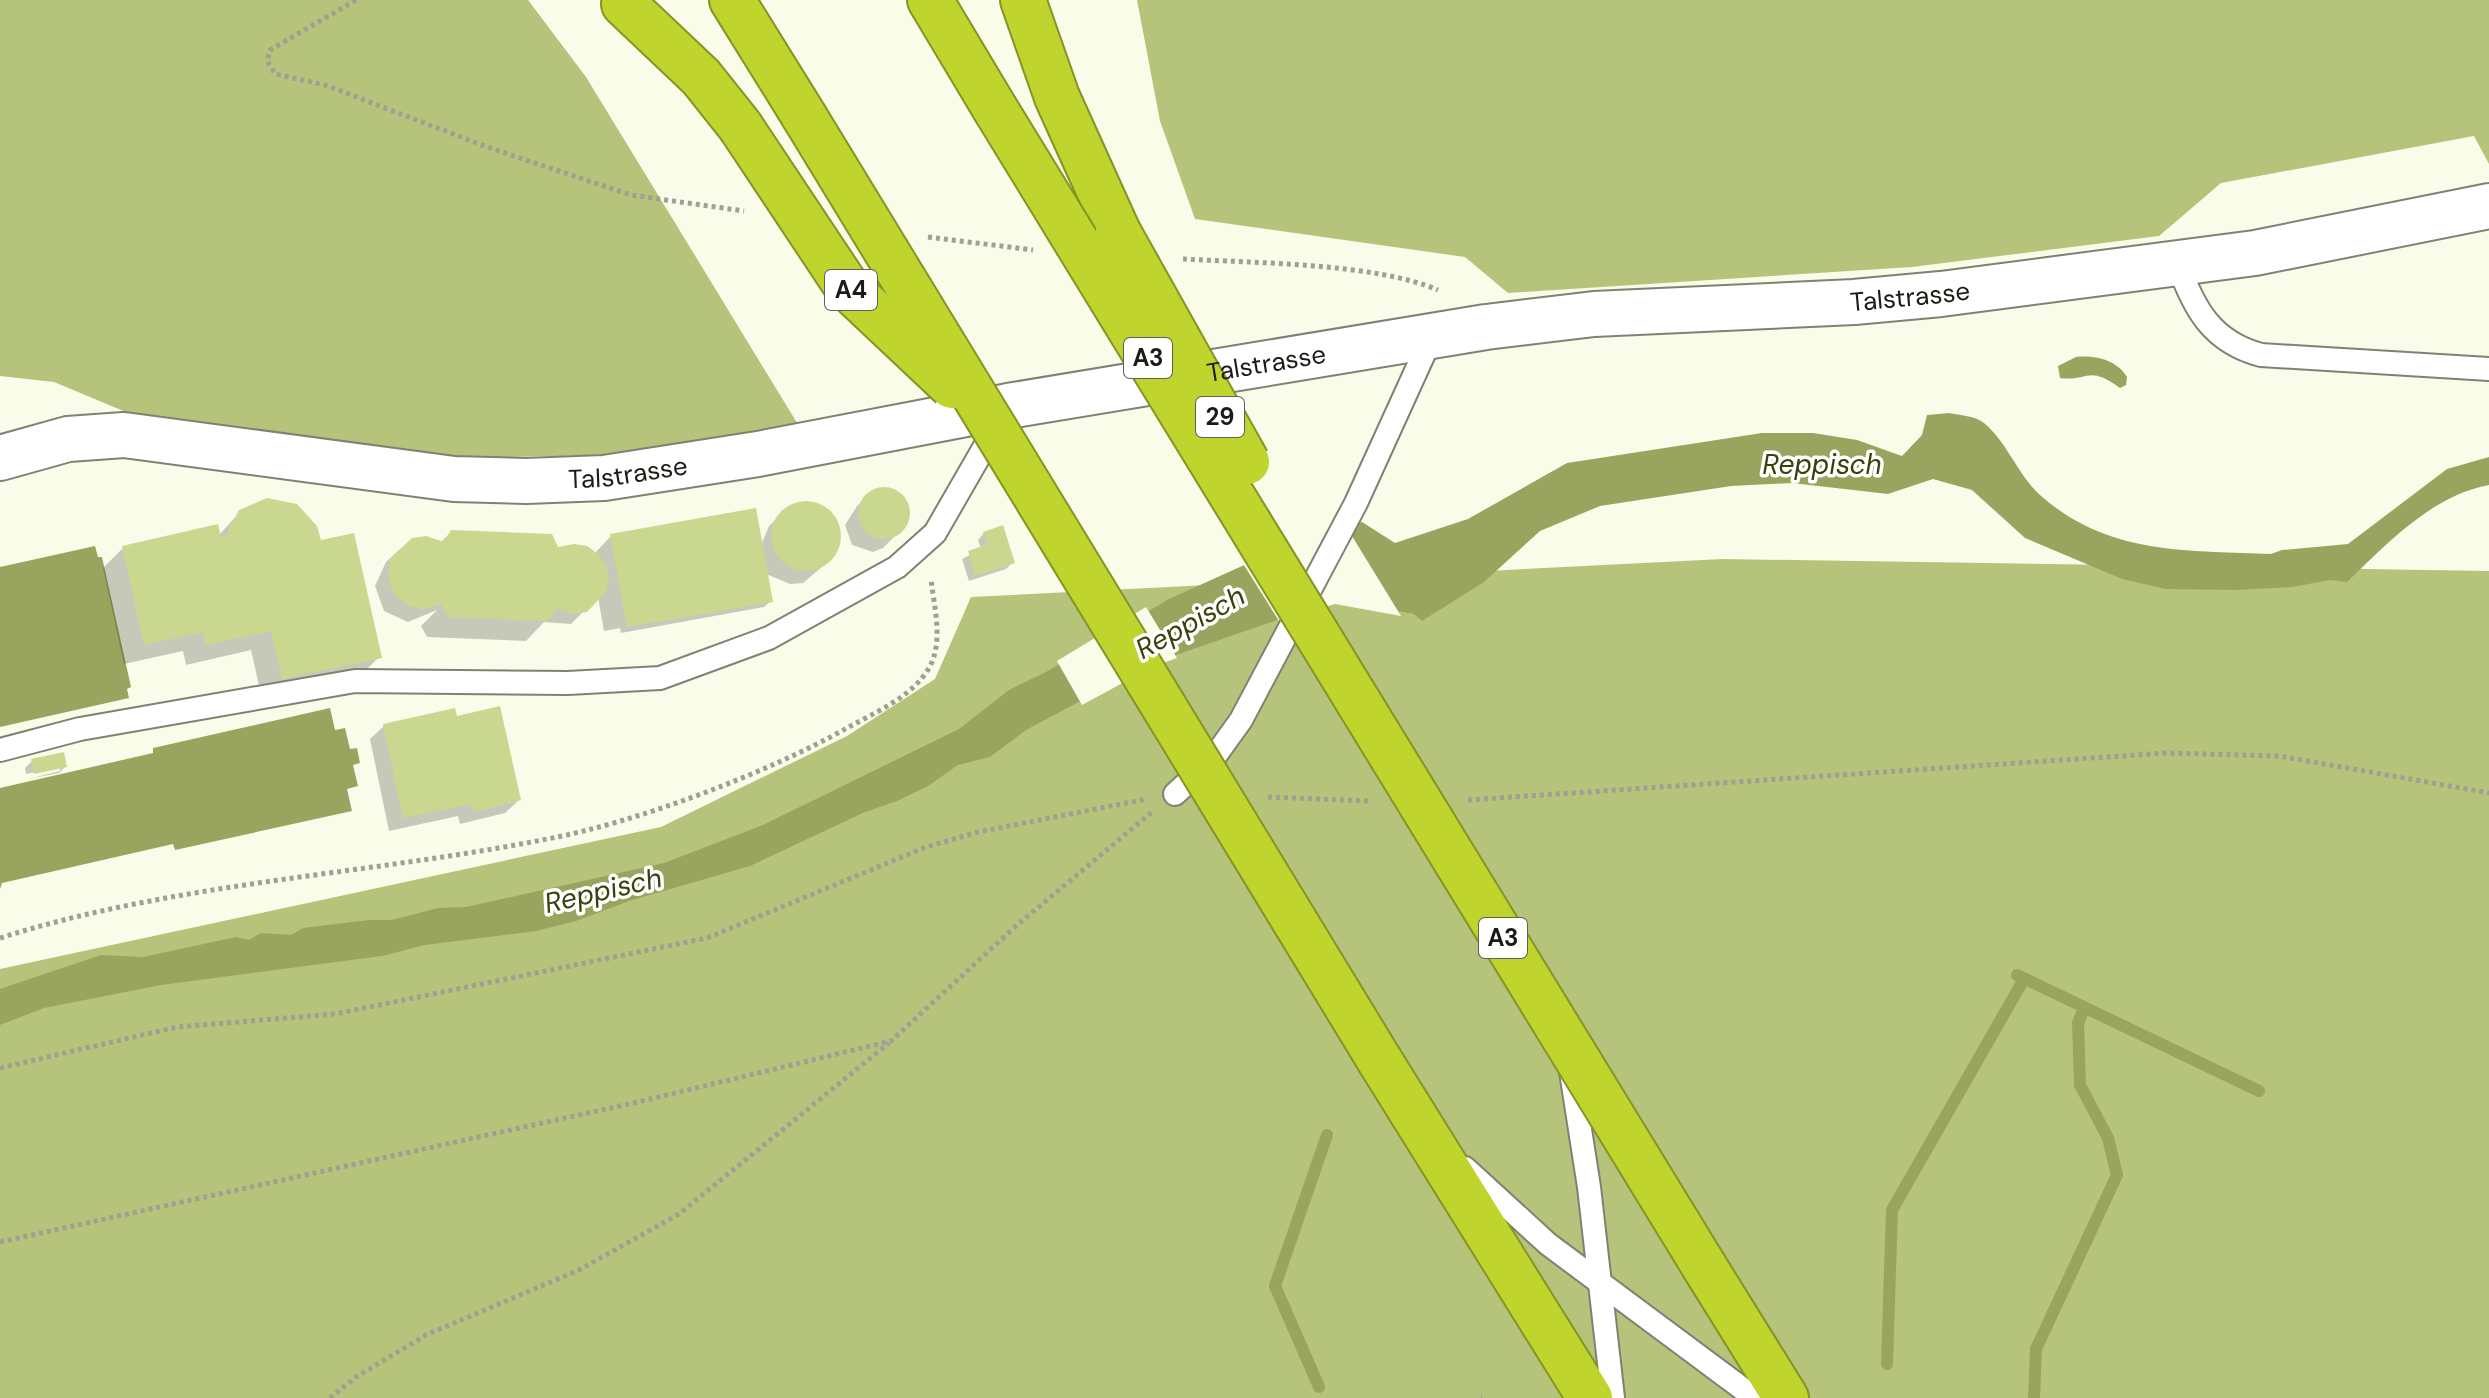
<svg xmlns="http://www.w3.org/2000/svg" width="2489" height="1398" font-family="'DM Sans',sans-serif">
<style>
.forest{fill:#b6c37b}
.water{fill:#99a55e}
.pier{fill:#f8fce9}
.shadow{fill:#0003}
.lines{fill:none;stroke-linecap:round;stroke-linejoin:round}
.stream{stroke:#99a55e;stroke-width:12}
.building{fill:#cad88f}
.service-casing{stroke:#7f8272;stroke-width:26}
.minor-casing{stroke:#7f8272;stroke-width:48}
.motorway-casing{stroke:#869425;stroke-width:48}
.path{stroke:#9ea092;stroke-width:5;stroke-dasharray:4 4;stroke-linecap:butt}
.service{stroke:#fff;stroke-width:22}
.minor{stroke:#fff;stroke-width:44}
.motorway{stroke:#bfd42d;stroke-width:44}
.motorway-bridge-casing{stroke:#869425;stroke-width:48;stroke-linecap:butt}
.motorway-bridge{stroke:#bfd42d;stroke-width:44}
.labels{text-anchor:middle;stroke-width:7;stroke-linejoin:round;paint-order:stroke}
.shield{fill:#fff;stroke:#5f605b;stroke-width:2}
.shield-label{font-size:24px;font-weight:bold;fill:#1b1c15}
.street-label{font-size:26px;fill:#1b1c15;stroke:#fff}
.water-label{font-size:28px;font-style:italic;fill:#3a420b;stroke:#fff}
</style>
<rect width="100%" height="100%" fill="#f8fce9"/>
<g class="forest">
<polygon points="0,0 528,0 586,77 799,426 610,455 455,458 133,415 54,382 0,376"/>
<polygon points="1137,0 2489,0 2489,164 2474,136 2221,183 2159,236 1912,267 1508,293 1465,257 1195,219 1160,121"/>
<polygon points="1723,559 2489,571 2489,1398 0,1398 0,969 661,827 847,736 935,679 971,597"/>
</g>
<g class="water">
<path d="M2076 357C2095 355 2117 360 2127 377L2126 385 2120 388C2087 364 2089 382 2060 378L2058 366Z"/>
<path d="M1949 413C1959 415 1976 416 1984 423 2007 442 2018 475 2040 495 2109 556 2187 550 2271 554L2282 550 2348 544 2447 469 2489 457V485C2431 496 2388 543 2347 582L2330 580 2292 587 2236 590 2166 589 2122 579 2025 538 1972 490 1933 479 1888 494 1792 483 1731 486 1600 506 1540 531 1484 582 1422 621 1414 614 1335 600 1150 664 1026 730 990 757 958 765 928 786 897 801 865 812 750 866 629 901 576 921 536 931 425 945 382 956 161 985 44 1008 0 1025V989L101 955 143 957 236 937 249 940 261 933 291 935 303 928 369 920H392L438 908 466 907 664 863 763 825 959 729 1009 690 1046 672 1169 599 1291 544 1362 522 1395 543 1468 519 1567 463 1762 433H1813L1857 440 1902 456 1922 435 1927 415Z"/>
<polygon points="95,546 98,557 102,557 131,687 127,689 129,698 0,727 0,567"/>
<polygon points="330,708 335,730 345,728 350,749 357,748 360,763 353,765 358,786 347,789 352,811 175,850 173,844 2,883 0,889 0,788 153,753 153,748"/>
</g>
<g class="pier">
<polygon points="1344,523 1401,616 1335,604 1279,621 1242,562 1290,540"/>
<polygon points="1146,607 1177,658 1152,667 1082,705 1057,661"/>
</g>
<g class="shadow">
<polygon points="893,489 902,495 909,515 897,534 883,548 873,552 852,545 845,525 857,506 871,492"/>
<polygon points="808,503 831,513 840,537 829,561 803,583 790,584 766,574 771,601 764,607 621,633 620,628 604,631 598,597 571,624 544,622 526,641 427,637 421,626 437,610 408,622 384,611 375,586 386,562 401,548 425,538 439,544 451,532 594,554 611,536 761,545 769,526 783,512"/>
<polygon points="240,512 317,547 379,657 359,677 262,699 251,650 186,665 183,651 124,664 103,568 123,548 219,535"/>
<polygon points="984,533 1013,562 1006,569 969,581 962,559 981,549 978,540"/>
<polygon points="455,718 519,800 505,813 460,824 458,816 389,831 370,739 384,726"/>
<polygon points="32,761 65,767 59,773 28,779 60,771 60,767 26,774 25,768"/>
</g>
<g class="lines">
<g class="stream">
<polyline points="2017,975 2259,1091"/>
<polyline points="1887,1364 1892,1210 2024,979"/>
<polyline points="1319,1387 1275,1286 1327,1135"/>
<polyline points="2034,1398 2036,1349 2117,1175 2108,1138 2080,1085 2078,1023 2084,1009"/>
</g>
</g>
<g class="building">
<circle cx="884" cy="513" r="26"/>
<polygon points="267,498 297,504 317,526 321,540 354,533 382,658 282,679 271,631 206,645 203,632 144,645 122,546 218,524 221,537 225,537 239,510"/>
<circle cx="806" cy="536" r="35"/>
<polygon points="756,508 773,602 627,627 610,534"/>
<polygon points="1003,525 1015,563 975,576 968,551 988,544 983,532"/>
<polygon points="451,530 552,534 558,547 574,544 587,546 598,554 606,566 609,579 606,592 587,612 573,614 556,609 548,621 448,617 441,604 423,609 409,606 397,597 390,585 388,571 391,558 412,538 426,536 444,542"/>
<polygon points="500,706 521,800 474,812 472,804 403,818 383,724 455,708 457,716"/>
<polygon points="64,752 67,767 34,774 31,759"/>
</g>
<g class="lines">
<defs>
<g id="service">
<path d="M2178 264C2194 309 2212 342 2261 355L2489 369"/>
<polyline points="0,750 80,729 355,681 568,683 660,678 769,638 897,567 935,533 996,427"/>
<polyline points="1175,794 1213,759 1241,720 1356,503 1432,336"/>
<polyline points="1571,1072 1589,1187 1613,1398"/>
<polyline points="1465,1168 1548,1244 1755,1398"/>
</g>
<g id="minor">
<path id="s1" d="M0 458 68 439 124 435 454 479 526 481 604 478 758 454 1008 406 1486 327 1594 314 1854 302 1941 294 2255 253 2489 206"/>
</g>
<g id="motorway">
<polyline points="732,0 804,116"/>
<polyline points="930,0 994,107"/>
<polyline points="1023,0 1057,97 1118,232"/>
<polyline points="624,4 701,77 740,126"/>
<polyline points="1380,1061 1590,1398"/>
<polyline points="1704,1266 1786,1398"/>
</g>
</defs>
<use href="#service" class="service-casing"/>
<use href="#minor" class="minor-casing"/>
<use href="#motorway" class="motorway-casing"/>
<g class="path">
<polyline points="356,0 270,50 267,61 275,74 325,85 487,147 631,195 744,211"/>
<polyline points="928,237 1033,250"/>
<path d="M1183 259C1253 263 1375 263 1438 290"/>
<polyline points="1268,797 1370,801"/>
<polyline points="1468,800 2166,753 2279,756 2489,793"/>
<path d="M0 938C177 882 366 875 547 839 638 822 767 773 847 728 876 712 912 697 929 668 944 642 934 607 931 579"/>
<polyline points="0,1068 177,1027 335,1014 707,938 926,847 978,832 1147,799"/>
<polyline points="0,1242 638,1102 891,1041 1016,926 1152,812"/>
<polyline points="330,1398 356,1377 426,1335 579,1270 679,1214 889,1043"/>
<polyline points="1481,1398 1482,1398"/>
</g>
<use href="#service" class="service"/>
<use href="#minor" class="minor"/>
<use href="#motorway" class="motorway"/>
<defs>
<g id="motorway-bridge">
<polyline points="994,107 1704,1266"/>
<polyline points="804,116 1380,1061"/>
<polyline points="740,126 847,287 952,386"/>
<polyline points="1118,232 1247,462"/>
</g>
</defs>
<use href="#motorway-bridge" class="motorway-bridge-casing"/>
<use href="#motorway-bridge" class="motorway-bridge"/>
</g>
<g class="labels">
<g class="shield">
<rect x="825" y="270" width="52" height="40" rx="6"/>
<rect x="1124" y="338" width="48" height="40" rx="6"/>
<rect x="1196" y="397" width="48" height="40" rx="6"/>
<rect x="1479" y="918" width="48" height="40" rx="6"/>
</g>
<g class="shield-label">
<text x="851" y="298">A4</text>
<text x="1148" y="366">A3</text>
<text x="1220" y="425">29</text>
<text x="1503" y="946">A3</text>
</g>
<g class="street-label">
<text dy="9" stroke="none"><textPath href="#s1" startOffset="1930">Talstrasse</textPath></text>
<text dy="9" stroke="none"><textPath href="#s1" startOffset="1282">Talstrasse</textPath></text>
<text dy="9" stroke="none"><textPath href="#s1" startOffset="634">Talstrasse</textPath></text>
</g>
<g class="water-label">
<text x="1822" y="474">Reppisch</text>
<text transform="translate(1190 622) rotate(-29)" y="10">Reppisch</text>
<text transform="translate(603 890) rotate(-13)" y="10">Reppisch</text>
</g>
</g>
</svg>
